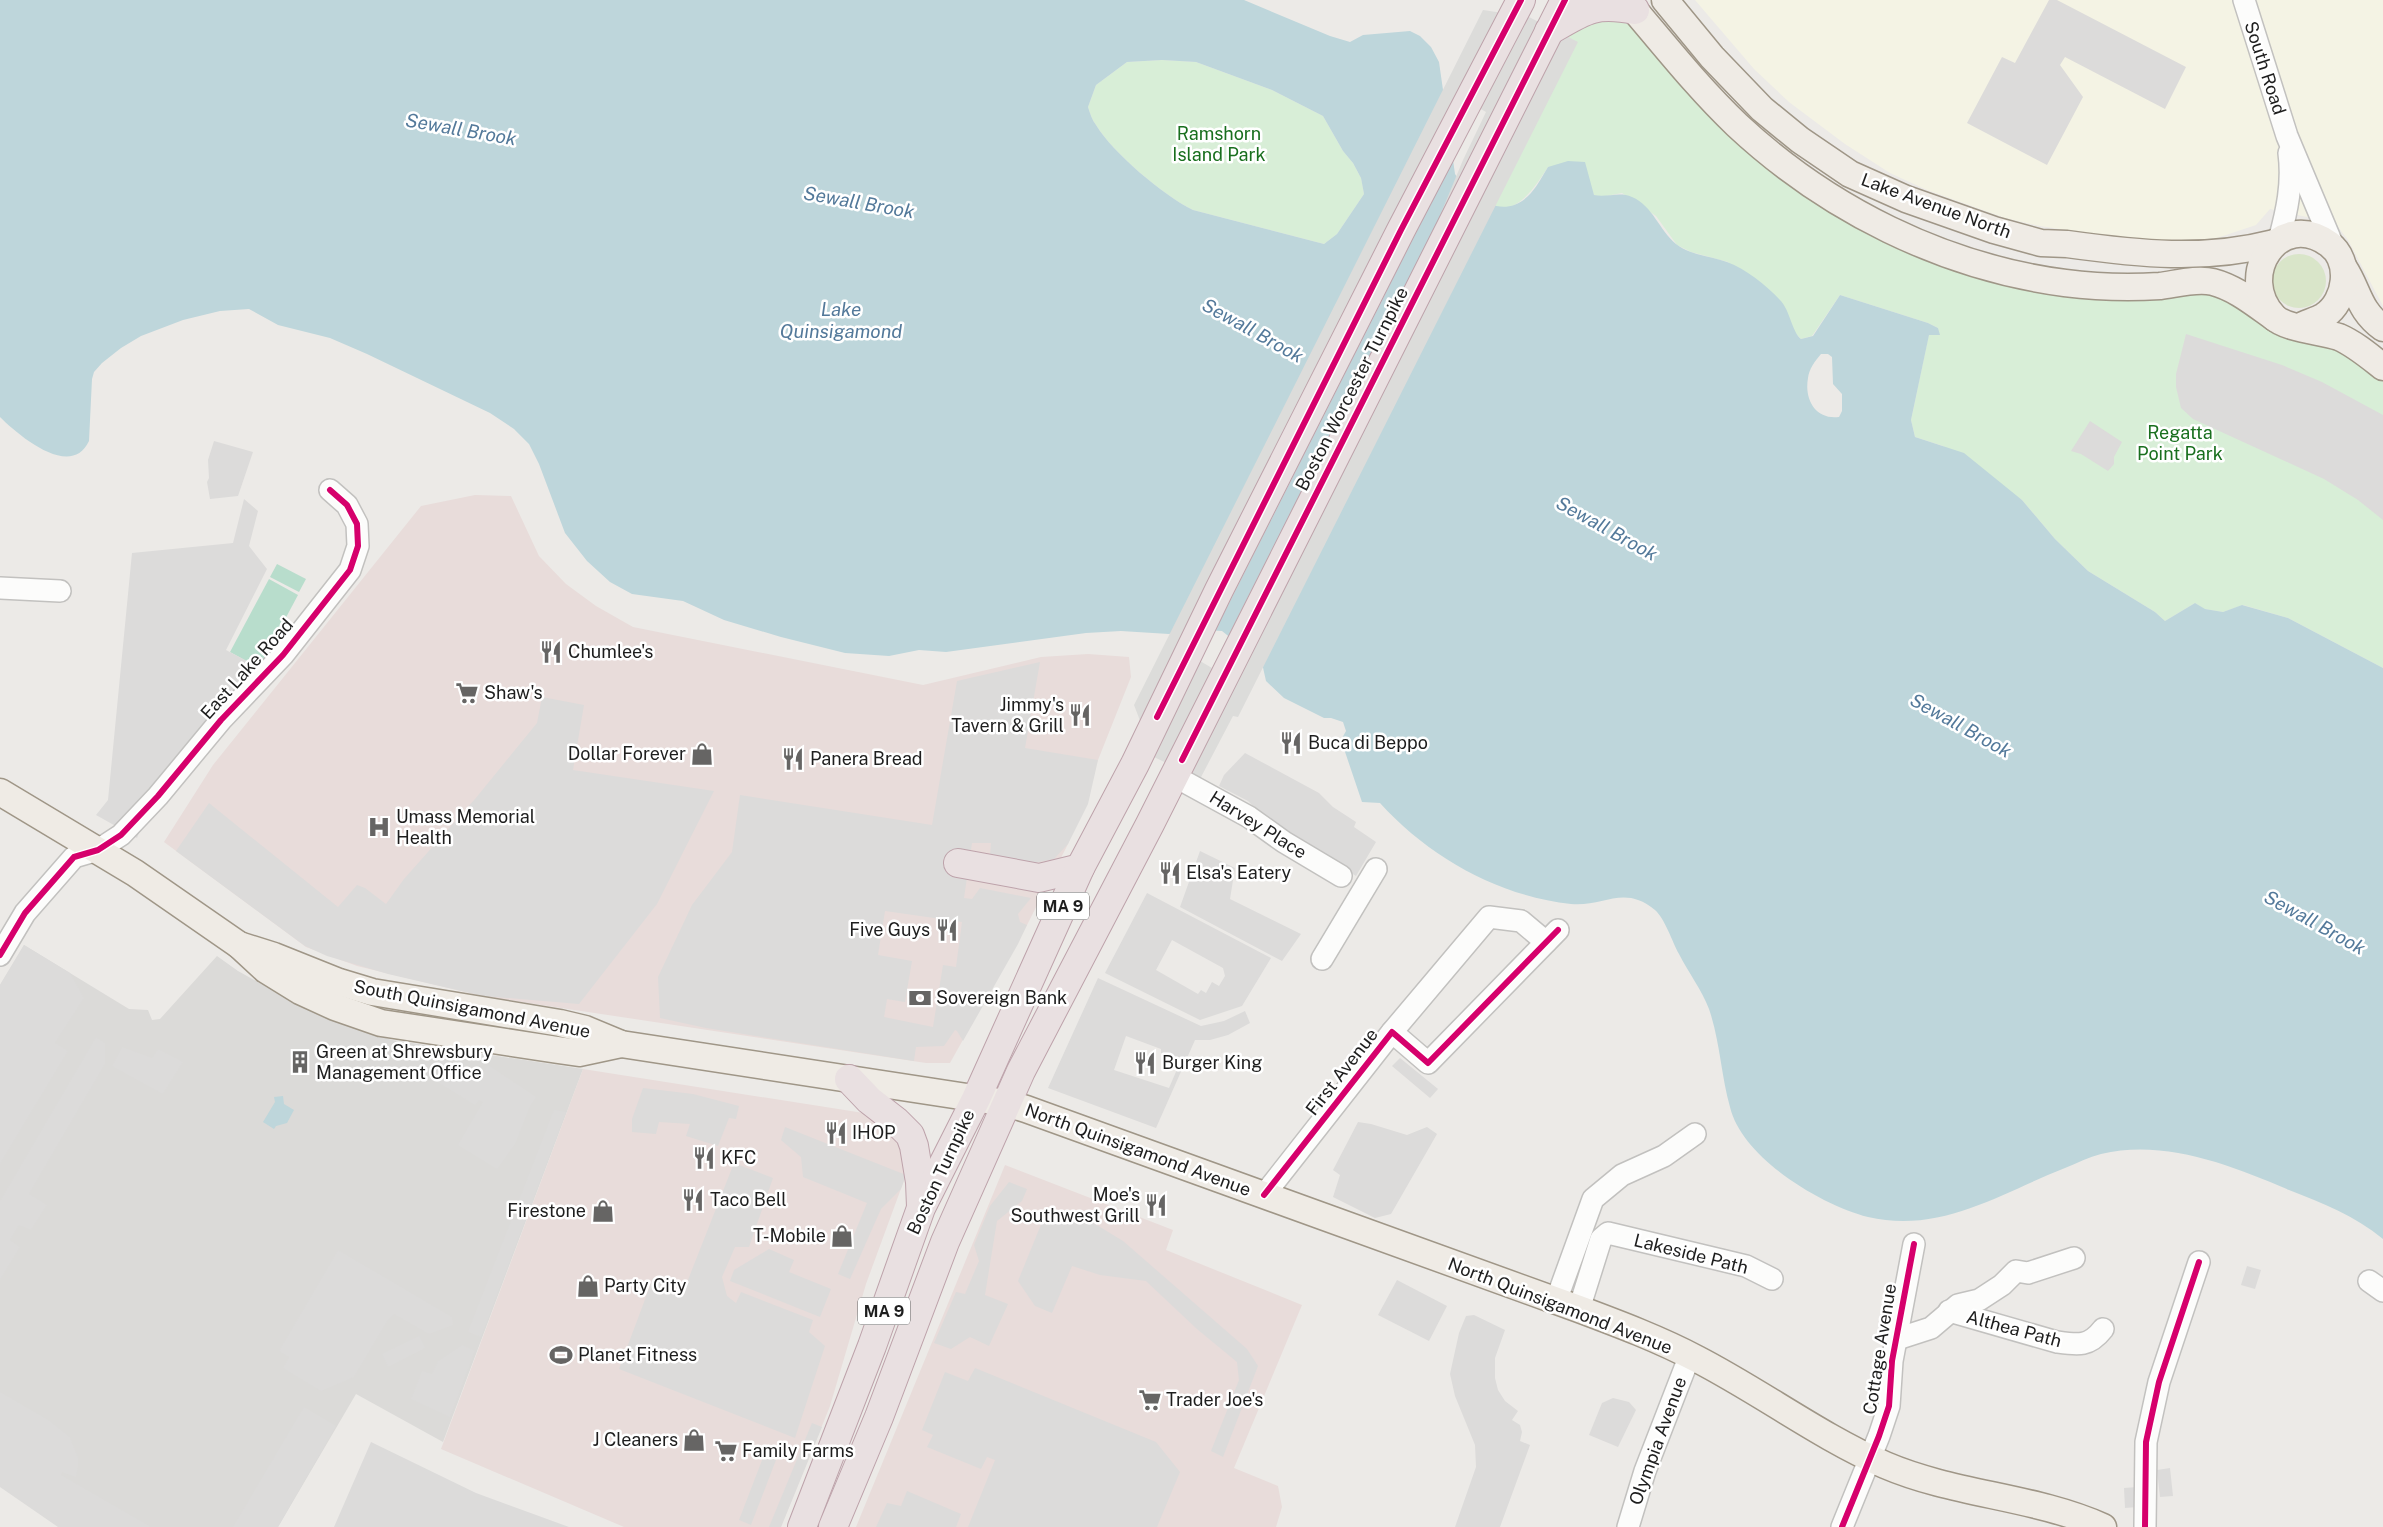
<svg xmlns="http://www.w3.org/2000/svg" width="2383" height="1527" font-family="'Public Sans',sans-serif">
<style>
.residential{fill:#dbdad8}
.commercial{fill:#e8dcda}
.education{fill:#f4f3e4}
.grass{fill:#d9e5c9}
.park{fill:#d8eed7}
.pitch{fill:#b8ddcc}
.parking{fill:#dcdbda;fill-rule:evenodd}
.water{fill:#bed6db;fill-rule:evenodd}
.pier{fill:#dcdcda;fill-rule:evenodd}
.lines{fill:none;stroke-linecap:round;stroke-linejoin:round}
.minor-casing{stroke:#c2c1bf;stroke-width:24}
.major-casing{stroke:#9f9687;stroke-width:29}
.highway-casing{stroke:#bda2aa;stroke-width:30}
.minor{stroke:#fcfcfb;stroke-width:21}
.major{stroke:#efebe5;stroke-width:26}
.highway{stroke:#e9e0e1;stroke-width:28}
.cycleway-casing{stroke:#fff;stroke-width:9}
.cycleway{stroke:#d6006c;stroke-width:6}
.labels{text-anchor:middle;stroke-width:5;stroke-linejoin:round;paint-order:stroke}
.shield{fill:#fff;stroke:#626262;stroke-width:1}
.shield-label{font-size:16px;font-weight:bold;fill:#1e1e1e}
.street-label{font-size:18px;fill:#1e1e1e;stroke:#fff}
.park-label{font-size:18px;fill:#196f1e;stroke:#fff}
.poi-label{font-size:18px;fill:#1e1e1e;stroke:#fff;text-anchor:start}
.water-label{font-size:19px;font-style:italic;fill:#53799a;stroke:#fff}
</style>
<rect width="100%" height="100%" fill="#eceae7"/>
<polygon class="residential" points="24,945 129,1009 148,1010 152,1020 160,1019 217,956 238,971 296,1003 369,1033 392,1040 583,1069 443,1442 356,1394 278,1527 63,1527 0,1484 0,985"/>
<g class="commercial">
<polygon points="475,495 511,496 539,556 566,584 596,606 633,627 923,685 1041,657 1088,654 1129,657 1131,677 1098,760 1068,844 1027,925 950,1063 926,1063 482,996 357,966 306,947 164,842 213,765 421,506"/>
<polygon points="583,1069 870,1114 902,1143 906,1175 866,1284 830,1406 781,1527 624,1527 441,1449"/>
<polygon points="1005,1165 1173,1230 1166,1250 1302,1305 1234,1468 1278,1486 1282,1507 1276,1527 856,1527"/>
</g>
<polygon class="education" points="1695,0 2383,0 2383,306 2348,240 2335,223 2270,209 2256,225 2217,238 2155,244 2040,226 2005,218 1927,190 1890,173 1845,144 1789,102 1754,69"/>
<circle class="grass" cx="2299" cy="281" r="27"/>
<g class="park">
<path d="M1612 6 1754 140 1967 262 2189 282 2383 367V668L2288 618 2243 605 2223 612 2204 609 2195 603 2165 621 2155 612 2088 571 2055 539 2022 500 1943 446 1915 437 1911 420 1929 334H1939L1938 328 1928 323 1840 295 1812 336 1801 339 1728 262 1691 252 1677 245 1656 216 1622 193 1601 197 1594 195 1589 183 1548 167C1538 182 1521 211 1499 208 1495 208 1489 204 1485 202L1549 31Z"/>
<path d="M1162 60 1196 62 1272 90 1323 116 1343 151 1353 163 1361 178 1364 194 1337 234 1324 244 1193 210C1164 196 1112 152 1096 125 1092 120 1090 113 1088 107L1096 85 1127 62Z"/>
</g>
<g class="pitch">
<polygon points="277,564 306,579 299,592 270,577"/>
<polygon points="269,579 298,595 259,668 230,652"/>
</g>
<g class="parking">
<polygon points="2049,0 2057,0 2186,67 2165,109 2065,57 2060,65 2083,97 2047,165 1967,123 2002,57 2015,63"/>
<polygon points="2186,334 2282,365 2322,382 2383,415 2383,520 2358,500 2324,479 2193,419 2181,408 2176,387 2176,374"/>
<polygon points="2090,421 2122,442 2114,457 2114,464 2108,471 2081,454 2071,451"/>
<polygon points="214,441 253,452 238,496 210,499 207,482 209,478 208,460"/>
<polygon points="244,499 258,511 249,546 267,569 226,650 262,669 161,776 137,838 96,815 108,800 132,553 233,543"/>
<path d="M1040 662 1025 748 1098 760 1088 804 1068 844 1054 859 1034 863 990 856 991 843H972L964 898 972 899 980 888 1031 898 1018 914 1020 922 1027 925 1018 944 963 1041 957 1031 955 1030 944 1046 916 1047 914 1061 706 1028 660 1018 658 977 692 905 732 852 740 795 932 825 957 681ZM885 911 962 922 956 967 943 965 933 1027 884 1017 887 999 905 1002 912 961 878 955Z"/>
<polygon points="542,697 584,705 573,770 714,791 657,904 579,1004 483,996 388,974 327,956 305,946 176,851 209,803 338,907 357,885 365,888 386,904 404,879 475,799 537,723"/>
<polygon points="1245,753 1319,793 1333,807 1356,822 1354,827 1376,842 1356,876 1266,819 1248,801 1219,786 1224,775"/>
<polygon points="1200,851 1235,868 1230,899 1301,934 1282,961 1180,907"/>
<path d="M1147 893 1271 958 1242 1006 1200 1020 1105 973ZM1172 940 1223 968 1225 976 1219 986 1212 982 1206 993 1201 990 1198 994 1156 970Z"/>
<polygon points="24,945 70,973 84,998 55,1043 68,1051 0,1164 0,985"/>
<path d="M1098 978 1201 1026 1224 1021 1245 1011 1250 1023 1228 1035 1210 1040H1195L1156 1128 1048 1088ZM1126 1036 1161 1049V1053L1181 1060 1169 1088 1114 1070Z"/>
<polygon points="96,1037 105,1043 105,1064 29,1194 47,1205 31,1230 19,1225 10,1240 20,1247 0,1280 0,1201"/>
<polygon points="122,1047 152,1058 158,1049 183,1062 163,1094 112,1066"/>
<polygon points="1400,1058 1438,1089 1430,1098 1392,1066"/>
<polygon points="441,1059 481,1075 488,1065 536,1097 530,1106 515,1144 497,1169 458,1145 483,1102 479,1100 475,1105 428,1076"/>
<polygon points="643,1088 693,1094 739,1106 736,1119 729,1118 718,1146 686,1136 690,1124 659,1122 656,1134 632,1132 632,1119"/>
<polygon points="554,1110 566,1112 481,1337 468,1332"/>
<polygon points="1358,1122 1371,1124 1407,1135 1427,1127 1437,1134 1391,1214 1375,1218 1333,1197 1340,1175 1333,1170"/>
<polygon points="785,1127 906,1175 901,1189 881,1209 850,1279 838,1274 867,1203 803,1177 801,1157 781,1140"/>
<polygon points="734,1163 773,1178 749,1247 735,1247 722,1277 727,1296 736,1303 741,1292 813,1320 809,1332 825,1346 795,1438 619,1369 653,1278 684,1290"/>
<polygon points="1009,1182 1027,1189 1022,1201 997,1221 985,1295 1008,1304 989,1346 970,1337 951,1349 934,1343 956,1292 965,1294 979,1261 974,1245 990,1206"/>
<polygon points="1047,1210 1072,1210 1123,1241 1247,1349 1258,1366 1223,1457 1211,1451 1239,1380 1237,1362 1197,1329 1146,1281 1100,1275 1072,1266 1052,1313 1035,1306 1018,1281"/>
<polygon points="769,1249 794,1260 789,1272 831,1289 820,1317 730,1281 734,1270"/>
<polygon points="338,1250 452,1317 453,1325 429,1334 394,1314 388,1320 354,1377 321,1391 283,1368 289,1357 279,1351"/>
<polygon points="2247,1266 2261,1270 2255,1289 2241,1285"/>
<polygon points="1397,1280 1447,1306 1429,1341 1378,1315"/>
<polygon points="1474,1315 1505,1330 1495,1358 1495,1378 1498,1390 1505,1401 1518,1411 1512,1420 1520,1425 1522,1432 1520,1441 1530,1445 1500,1527 1455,1527 1476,1467 1475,1445 1455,1396 1450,1374 1459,1333 1466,1316"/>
<polygon points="419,1336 425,1348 388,1367 382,1354"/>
<polygon points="462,1345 475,1351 450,1417 411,1399 422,1371 432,1374 438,1361"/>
<polygon points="975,1368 1156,1442 1180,1472 1157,1527 968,1527 995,1460 987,1457 981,1469 927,1447 933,1435 922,1430 945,1372 968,1381"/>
<polygon points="0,1392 50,1421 70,1437 78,1458 78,1467 76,1477 62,1472 61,1475 151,1527 58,1527 0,1487"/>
<polygon points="1613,1398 1629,1402 1636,1410 1618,1447 1589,1435 1602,1403"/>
<polygon points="304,1407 336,1426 278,1527 233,1527"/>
<polygon points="812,1423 822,1427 781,1527 769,1527"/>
<polygon points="371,1442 476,1493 569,1527 334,1527"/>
<polygon points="764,1455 776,1460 751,1525 739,1520"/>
<polygon points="2170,1468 2173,1496 2160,1497 2157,1470"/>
<polygon points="2137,1487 2138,1507 2125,1508 2124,1488"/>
<polygon points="907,1491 961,1514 956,1527 876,1527 887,1503 901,1506"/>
</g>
<g class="water">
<path d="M0 0H1244L1330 36 1350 42 1363 35 1410 31 1420 36 1431 47 1439 62 1455 174C1473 200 1505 222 1531 193 1538 185 1543 175 1548 167L1568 161 1585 162 1594 195C1607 198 1619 191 1632 197 1653 206 1659 230 1676 244 1690 255 1710 256 1727 262 1746 269 1766 285 1780 300 1790 310 1792 332 1801 339L1813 336 1840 295 1928 323 1938 328 1940 335H1929L1911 420 1915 437 1964 453 2022 500 2055 539 2088 571 2155 612 2165 621 2195 603 2205 609 2223 612 2242 605 2288 618 2383 668V1239C2355 1216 2323 1203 2289 1190 2230 1165 2165 1139 2101 1154 2089 1157 2077 1163 2065 1168 2001 1193 1941 1234 1868 1217 1821 1205 1742 1158 1730 1107 1721 1075 1720 1041 1709 1009 1702 990 1688 972 1679 954 1672 941 1665 919 1655 910 1624 884 1604 907 1571 904 1498 896 1429 857 1380 803L1362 802 1341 740 1346 731 1343 722 1331 718H1324L1284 698 1266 681 1262 663 1222 631 1187 629 1169 634 1121 631 1086 633 946 652 919 650 889 656 845 653 781 637 724 620 683 601 632 594 610 582 587 561 565 533 539 464 529 444 514 429 490 413 367 354 330 338 278 325 249 309 220 311 183 320 141 336 121 348 102 363 94 372 92 379 89 441C71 480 18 435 0 417ZM1162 60 1196 62 1272 90 1323 116 1343 151 1353 163 1361 178 1364 194 1337 234 1324 244 1193 210C1164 196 1112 152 1096 125 1092 120 1090 113 1088 107L1096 85 1127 62ZM1821 354H1828L1832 357 1833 384 1842 394V411L1839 417C1816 420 1804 400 1808 378 1809 369 1815 361 1821 354Z"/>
<polygon points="283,1096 284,1104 294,1110 287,1123 276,1126 274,1129 263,1122 275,1102 274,1097"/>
</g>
<path class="pier" d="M1483 10 1529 17 1578 42 1238 717 1233 716 1200 779 1154 757 1134 705ZM1479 108 1486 112 1463 160 1434 230 1212 668 1200 661Z"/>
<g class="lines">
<defs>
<g id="minor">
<polyline points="2244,0 2287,136 2334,248"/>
<path d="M2279 240C2287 211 2293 183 2289 153"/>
<polyline points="0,588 60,591"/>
<polyline points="1174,776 1249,817 1284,842 1341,876"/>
<polyline points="0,955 25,913 74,857 98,850 121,835 158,796 221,720 283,655 350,570 358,546 357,524 347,505 330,490"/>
<polyline points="1322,959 1376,869"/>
<polyline points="1392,1032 1489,917 1521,921 1546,942"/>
<polyline points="1264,1195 1392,1032 1428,1063 1558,930"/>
<polyline points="2369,1281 2383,1291"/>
<polyline points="1556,1301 1593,1199 1622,1175 1664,1156 1695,1134"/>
<polyline points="1579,1309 1601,1239 1608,1233 1746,1266 1772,1279"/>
<path d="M1949 1311 2057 1342C2078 1345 2089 1347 2103 1329"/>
<polyline points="1897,1339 1931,1328 1958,1305 1979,1300 2002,1285 2016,1271 2028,1273 2074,1258"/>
<polyline points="1628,1527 1645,1471 1690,1355"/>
<polyline points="1842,1527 1879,1436 1889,1406 1892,1361 1914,1244"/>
<polyline points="2145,1527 2146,1442 2159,1382 2199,1262"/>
</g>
<g id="major">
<path d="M1626 0C1662 42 1697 87 1737 125 1827 209 1943 267 2065 283 2096 287 2128 288 2160 286 2176 284 2197 278 2213 282 2236 288 2255 304 2275 318"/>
<path d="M1665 0 1712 57 1762 109 1800 140 1850 174 1906 199 1994 230 2041 243 2067 244C2139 254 2204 261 2274 243"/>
<path d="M2344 268C2359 291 2358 310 2383 328"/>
<path d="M2299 327C2307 323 2317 320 2324 316 2347 301 2352 261 2329 244 2279 208 2235 276 2274 317 2286 329 2322 331 2339 337 2355 344 2369 356 2383 367"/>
<polyline points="0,792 135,873 239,945 266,970 300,991 335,1007 381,1023 558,1050 579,1053 621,1044"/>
<path d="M239 945 274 956 339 982 372 992 560 1023 585 1029 621 1044 1006 1103 1026 1109 1579 1309C1619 1324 1659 1339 1697 1359 1761 1392 1819 1436 1885 1465 1955 1495 2034 1496 2103 1527"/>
</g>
<g id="highway">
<path d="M1549 31C1585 10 1594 2 1635 10"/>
<polyline points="958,863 1039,878 1080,868"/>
<polyline points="849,1079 869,1100 896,1121 910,1135 914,1146 920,1182 921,1207"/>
<polyline points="802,1527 872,1346 921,1208 976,1099 1080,868 1135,764 1219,590 1401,230 1521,0"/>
<polyline points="833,1527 879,1417 945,1242 1021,1071 1150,824 1565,0"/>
</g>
</defs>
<use href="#minor" class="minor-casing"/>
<use href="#major" class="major-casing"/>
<use href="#highway" class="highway-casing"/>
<use href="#minor" class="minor"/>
<use href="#major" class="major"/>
<use href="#highway" class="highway"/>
<defs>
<g id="cycleway">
<polyline points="1157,717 1401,230 1521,0"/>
<polyline points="1182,760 1565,0"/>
<polyline points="0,955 25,913 74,857 98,850 121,835 158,796 221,720 283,655 350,570 358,546 357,524 347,505 330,490"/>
<polyline points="1264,1195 1392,1032 1428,1063 1558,930"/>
<polyline points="1842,1527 1879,1436 1889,1406 1892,1361 1914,1244"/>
<polyline points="2145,1527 2146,1442 2159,1382 2199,1262"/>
</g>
</defs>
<use href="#cycleway" class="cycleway-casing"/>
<use href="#cycleway" class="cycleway"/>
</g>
<defs>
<symbol id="restaurant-bare" viewBox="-9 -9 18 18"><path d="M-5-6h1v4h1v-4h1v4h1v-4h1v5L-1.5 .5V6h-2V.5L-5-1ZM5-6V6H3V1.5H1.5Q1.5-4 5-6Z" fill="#666564" stroke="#fff" stroke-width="2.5" paint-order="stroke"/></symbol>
<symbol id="supermarket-bare" viewBox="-9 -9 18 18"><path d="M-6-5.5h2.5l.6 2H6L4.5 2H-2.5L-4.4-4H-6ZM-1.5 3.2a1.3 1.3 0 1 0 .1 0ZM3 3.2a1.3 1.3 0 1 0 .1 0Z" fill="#666564" stroke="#fff" stroke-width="2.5" paint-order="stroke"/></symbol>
<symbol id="shop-bare" viewBox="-9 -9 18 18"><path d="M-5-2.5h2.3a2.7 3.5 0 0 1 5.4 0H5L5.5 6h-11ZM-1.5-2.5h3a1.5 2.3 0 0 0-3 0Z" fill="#666564" stroke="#fff" stroke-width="2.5" paint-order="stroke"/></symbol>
<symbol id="hospital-bare" viewBox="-9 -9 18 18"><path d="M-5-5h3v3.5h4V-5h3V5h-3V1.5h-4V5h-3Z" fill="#666564" stroke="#fff" stroke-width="2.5" paint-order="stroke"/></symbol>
<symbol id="bank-bare" viewBox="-9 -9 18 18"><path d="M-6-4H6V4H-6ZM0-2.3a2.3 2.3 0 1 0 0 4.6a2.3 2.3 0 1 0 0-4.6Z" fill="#666564" stroke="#fff" stroke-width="2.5" paint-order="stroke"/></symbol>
<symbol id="building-bare" viewBox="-9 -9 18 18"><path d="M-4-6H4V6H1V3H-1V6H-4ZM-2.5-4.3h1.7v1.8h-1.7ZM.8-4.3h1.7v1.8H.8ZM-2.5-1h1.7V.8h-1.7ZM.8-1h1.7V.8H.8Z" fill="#666564" stroke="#fff" stroke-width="2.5" paint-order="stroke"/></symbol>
<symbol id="stadium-bare" viewBox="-9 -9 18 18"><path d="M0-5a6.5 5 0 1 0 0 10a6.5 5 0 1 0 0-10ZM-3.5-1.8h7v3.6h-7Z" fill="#666564" stroke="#fff" stroke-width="2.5" paint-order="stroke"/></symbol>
</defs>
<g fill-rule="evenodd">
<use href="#restaurant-bare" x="535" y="636" width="32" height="32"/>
<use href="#supermarket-bare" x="451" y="677" width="32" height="32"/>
<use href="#restaurant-bare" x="1064" y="699" width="32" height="32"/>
<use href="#restaurant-bare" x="1275" y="727" width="32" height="32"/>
<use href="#shop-bare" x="686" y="738" width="32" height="32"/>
<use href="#restaurant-bare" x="777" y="743" width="32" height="32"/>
<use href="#hospital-bare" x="363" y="811" width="32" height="32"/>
<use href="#restaurant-bare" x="1154" y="857" width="32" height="32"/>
<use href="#restaurant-bare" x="931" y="914" width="32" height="32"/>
<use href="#bank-bare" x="904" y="982" width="32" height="32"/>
<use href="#building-bare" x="284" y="1046" width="32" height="32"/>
<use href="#restaurant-bare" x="1129" y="1047" width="32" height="32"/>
<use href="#restaurant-bare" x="820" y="1117" width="32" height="32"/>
<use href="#restaurant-bare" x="688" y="1142" width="32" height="32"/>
<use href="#restaurant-bare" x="677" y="1184" width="32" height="32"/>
<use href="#restaurant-bare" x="1140" y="1189" width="32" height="32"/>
<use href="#shop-bare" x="587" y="1195" width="32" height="32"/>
<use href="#shop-bare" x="826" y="1220" width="32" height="32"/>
<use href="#shop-bare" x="572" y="1270" width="32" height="32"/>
<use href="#stadium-bare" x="545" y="1339" width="32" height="32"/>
<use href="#supermarket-bare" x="1134" y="1384" width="32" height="32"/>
<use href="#shop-bare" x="678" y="1424" width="32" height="32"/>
<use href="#supermarket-bare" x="710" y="1435" width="32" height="32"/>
</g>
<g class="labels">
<g class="shield">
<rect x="1037" y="892.5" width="52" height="27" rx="4"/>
<rect x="858" y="1297.5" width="52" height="27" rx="4"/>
</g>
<g class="shield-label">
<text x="1063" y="912">MA 9</text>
<text x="884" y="1317">MA 9</text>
</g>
<g class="street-label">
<text transform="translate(2265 68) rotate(72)" y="6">South Road</text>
<text transform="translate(1936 206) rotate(20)" y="6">Lake Avenue North</text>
<text transform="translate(1352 389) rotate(-63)" y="6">Boston Worcester Turnpike</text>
<text transform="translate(247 669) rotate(-48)" y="6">East Lake Road</text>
<text transform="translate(1258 825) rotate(32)" y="6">Harvey Place</text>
<text transform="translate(472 1009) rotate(11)" y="6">South Quinsigamond Avenue</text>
<text transform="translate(1342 1072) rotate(-52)" y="6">First Avenue</text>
<text transform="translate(1138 1150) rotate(20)" y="6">North Quinsigamond Avenue</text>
<text transform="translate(941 1172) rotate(-65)" y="6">Boston Turnpike</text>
<text transform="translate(1691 1254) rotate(14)" y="6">Lakeside Path</text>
<text transform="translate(1560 1306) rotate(21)" y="6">North Quinsigamond Avenue</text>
<text transform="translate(2014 1329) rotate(15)" y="6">Althea Path</text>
<text transform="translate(1880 1349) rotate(-81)" y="6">Cottage Avenue</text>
<text transform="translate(1658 1441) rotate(-70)" y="6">Olympia Avenue</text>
</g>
<g class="park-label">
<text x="1219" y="140">Ramshorn<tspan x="1219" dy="21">Island Park</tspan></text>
<text x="2180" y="439">Regatta<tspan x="2180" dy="21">Point Park</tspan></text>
</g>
<g class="poi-label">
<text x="568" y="658">Chumlee's</text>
<text x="484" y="699">Shaw's</text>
<text x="1064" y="711" text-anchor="end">Jimmy's<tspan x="1064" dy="21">Tavern &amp; Grill</tspan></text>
<text x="1308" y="749">Buca di Beppo</text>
<text x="686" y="760" text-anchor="end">Dollar Forever</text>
<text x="810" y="765">Panera Bread</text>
<text x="396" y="823">Umass Memorial<tspan x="396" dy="21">Health</tspan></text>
<text x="1186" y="879">Elsa's Eatery</text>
<text x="930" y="936" text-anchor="end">Five Guys</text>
<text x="936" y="1004">Sovereign Bank</text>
<text x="316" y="1058">Green at Shrewsbury<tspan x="316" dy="21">Management Office</tspan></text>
<text x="1162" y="1069">Burger King</text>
<text x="852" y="1139">IHOP</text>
<text x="721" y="1164">KFC</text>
<text x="1140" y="1201" text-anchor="end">Moe's<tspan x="1140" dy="21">Southwest Grill</tspan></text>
<text x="710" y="1206">Taco Bell</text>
<text x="586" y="1217" text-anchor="end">Firestone</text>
<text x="826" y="1242" text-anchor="end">T-Mobile</text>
<text x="604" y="1292">Party City</text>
<text x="578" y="1361">Planet Fitness</text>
<text x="1166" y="1406">Trader Joe's</text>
<text x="678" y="1446" text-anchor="end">J Cleaners</text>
<text x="742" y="1457">Family Farms</text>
</g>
<g class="water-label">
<text transform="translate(461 129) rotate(10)" y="7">Sewall Brook</text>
<text transform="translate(859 202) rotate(10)" y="7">Sewall Brook</text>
<text x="841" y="316">Lake<tspan x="841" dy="22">Quinsigamond</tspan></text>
<text transform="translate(1253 330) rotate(29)" y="7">Sewall Brook</text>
<text transform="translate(1607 528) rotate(29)" y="7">Sewall Brook</text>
<text transform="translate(1961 725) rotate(29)" y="7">Sewall Brook</text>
<text transform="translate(2315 922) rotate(29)" y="7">Sewall Brook</text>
</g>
</g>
</svg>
